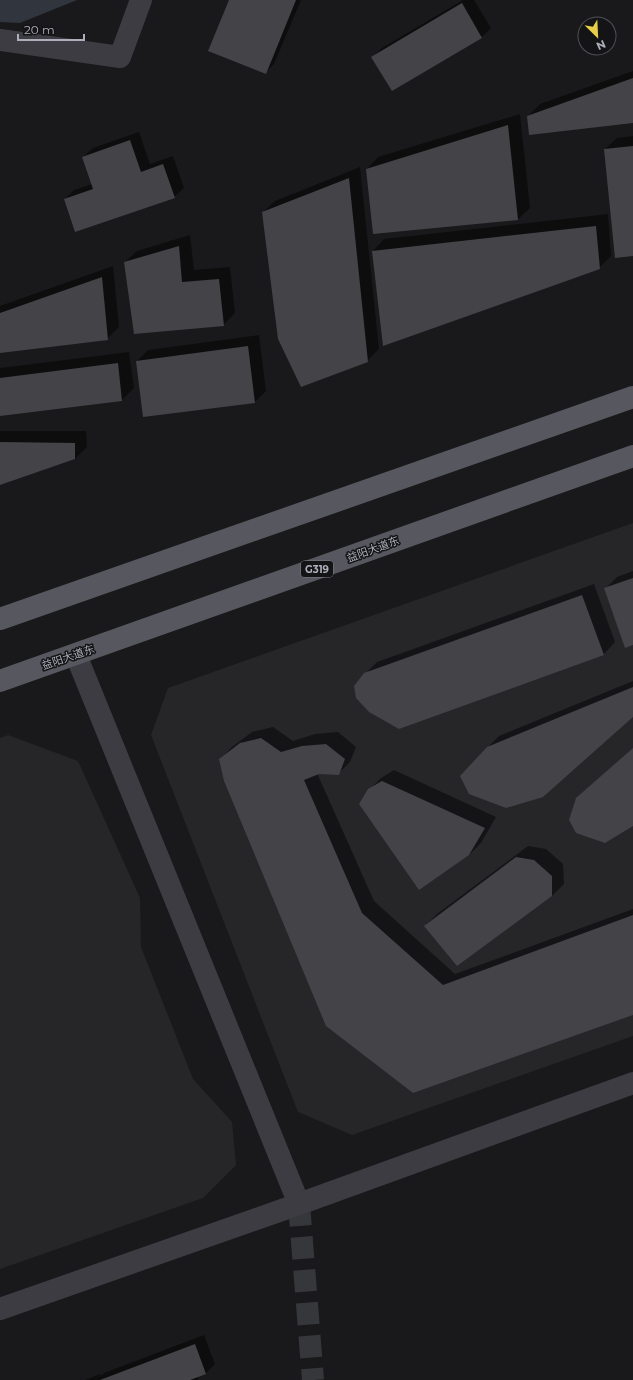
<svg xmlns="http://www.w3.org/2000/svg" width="633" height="1380" font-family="Montserrat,'Noto Sans SC',sans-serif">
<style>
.built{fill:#262528}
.water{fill:#30353e}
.shadow{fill:#0007}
.building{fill:#444348}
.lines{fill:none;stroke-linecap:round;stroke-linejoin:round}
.minor-tunnel{stroke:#36373b;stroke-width:22;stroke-dasharray:22 11;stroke-linecap:butt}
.minor{stroke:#3c3c42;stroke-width:22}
.major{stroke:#56575f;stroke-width:22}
.labels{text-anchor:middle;stroke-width:3;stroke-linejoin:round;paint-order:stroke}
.shield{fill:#141416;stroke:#7e8089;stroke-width:1}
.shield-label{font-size:10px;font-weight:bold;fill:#acaeba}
.street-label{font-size:11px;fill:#acaeba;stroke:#141416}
</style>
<rect width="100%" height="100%" fill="#19191b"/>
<g class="built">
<polygon points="633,523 633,1036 352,1135 298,1112 151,735 168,688"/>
<polygon points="8,735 78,761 140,898 141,947 193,1079 232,1122 236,1165 203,1198 0,1269 0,738"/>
</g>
<polygon class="water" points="0,0 77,0 20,23 0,22"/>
<g class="shadow">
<polygon points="230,0 301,0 274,64 265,73"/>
<polygon points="463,0 474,0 491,28 482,37 392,90 373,57 382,48"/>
<polygon points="633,71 633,122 528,116 540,104"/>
<polygon points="520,114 530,208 518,219 374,233 367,169 378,157"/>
<polygon points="139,132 150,164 173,156 184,188 174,197 65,199 74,190 92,184 83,157 93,148"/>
<polygon points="633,136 633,255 605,149 617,138"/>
<polygon points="360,167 379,349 367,361 263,212 275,201"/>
<polygon points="608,214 611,256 599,268 373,251 384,239"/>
<polygon points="190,235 194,270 230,267 235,313 223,325 125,262 137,251"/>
<polygon points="113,266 119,327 107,339 0,352 0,306"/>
<polygon points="259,335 266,391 255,402 137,361 148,350"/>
<polygon points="129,352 134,388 122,400 0,415 0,368"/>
<polygon points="0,431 86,431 87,447 75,459 0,484"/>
<polygon points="633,571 633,644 605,589 617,577"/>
<polygon points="594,584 615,642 604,654 365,674 377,662"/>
<polygon points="633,681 633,716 487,748 499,736"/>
<polygon points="273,727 293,741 315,734 338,732 356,747 350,762 338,774 317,773 374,901 455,974 633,909 633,1014 413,1092 220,759 232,747 252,732"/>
<polygon points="394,770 496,817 481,843 469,855 369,790 381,778"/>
<polygon points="528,846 546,849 563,864 564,884 552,896 425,926 437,914"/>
<polygon points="204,1335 215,1364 206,1373 197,1376 199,1380 85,1380 100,1374 101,1376 104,1373"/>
</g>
<g class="building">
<polygon points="229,0 296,0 266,74 208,51"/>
<polygon points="462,3 482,38 392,91 371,57"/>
<polygon points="633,78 633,123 529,135 527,116"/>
<polygon points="508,125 518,220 373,234 366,169"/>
<polygon points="130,140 141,172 163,164 175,198 75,232 64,199 93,189 82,157"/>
<polygon points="633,146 633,256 615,258 604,149"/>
<polygon points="349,178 368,362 301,387 278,339 262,212"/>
<polygon points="596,226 600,269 383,346 372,251"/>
<polygon points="179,246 182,282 219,279 224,326 134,334 124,262"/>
<polygon points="102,277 108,340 0,353 0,313"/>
<polygon points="248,346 255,403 143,417 136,361"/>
<polygon points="118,363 122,401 0,416 0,378"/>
<polygon points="0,442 75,443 75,459 0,485"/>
<polygon points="633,578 633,645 625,648 604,588"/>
<polygon points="582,595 604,655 399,729 369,712 356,698 354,686 364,673"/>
<polygon points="633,687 633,717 543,797 506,808 469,794 460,776 487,747"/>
<polygon points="261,738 281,752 302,746 326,744 345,759 339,775 319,774 304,780 362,913 443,985 633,915 633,1015 413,1093 326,1026 224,781 219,759 240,743"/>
<polygon points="633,748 633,826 605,843 576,833 569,820 576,798"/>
<polygon points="382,781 485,828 469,855 419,890 359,804 368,789"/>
<polygon points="516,857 534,860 552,876 552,896 457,966 424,926"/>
<polygon points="195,1344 206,1374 190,1380 100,1380"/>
</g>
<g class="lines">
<polyline class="minor-tunnel" points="299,1204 313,1380"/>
<g class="minor">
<polyline points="0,40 120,57 141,0"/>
<polyline points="76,655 299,1204"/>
<polyline points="0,1309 299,1204 633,1083"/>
</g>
<g class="major">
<polyline points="0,619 633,397"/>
<polyline points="0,681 633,456"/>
</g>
</g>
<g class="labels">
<rect class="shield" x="301" y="561" width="32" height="16" rx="3"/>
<g class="shield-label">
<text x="317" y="573">G319</text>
</g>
<g class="street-label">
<text transform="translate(373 549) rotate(-20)" y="4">益阳大道东</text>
<text transform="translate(68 657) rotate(-19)" y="4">益阳大道东</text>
</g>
</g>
<g transform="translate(597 36) rotate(156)"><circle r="19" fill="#141416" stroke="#515258"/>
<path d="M0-3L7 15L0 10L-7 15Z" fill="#e7cf45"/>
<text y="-6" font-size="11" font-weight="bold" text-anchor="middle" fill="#acaeba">N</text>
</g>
<path d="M18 34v6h66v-6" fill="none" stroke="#acaeba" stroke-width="2"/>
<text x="24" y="34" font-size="12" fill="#acaeba" stroke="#141416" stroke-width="3" paint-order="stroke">20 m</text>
</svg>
